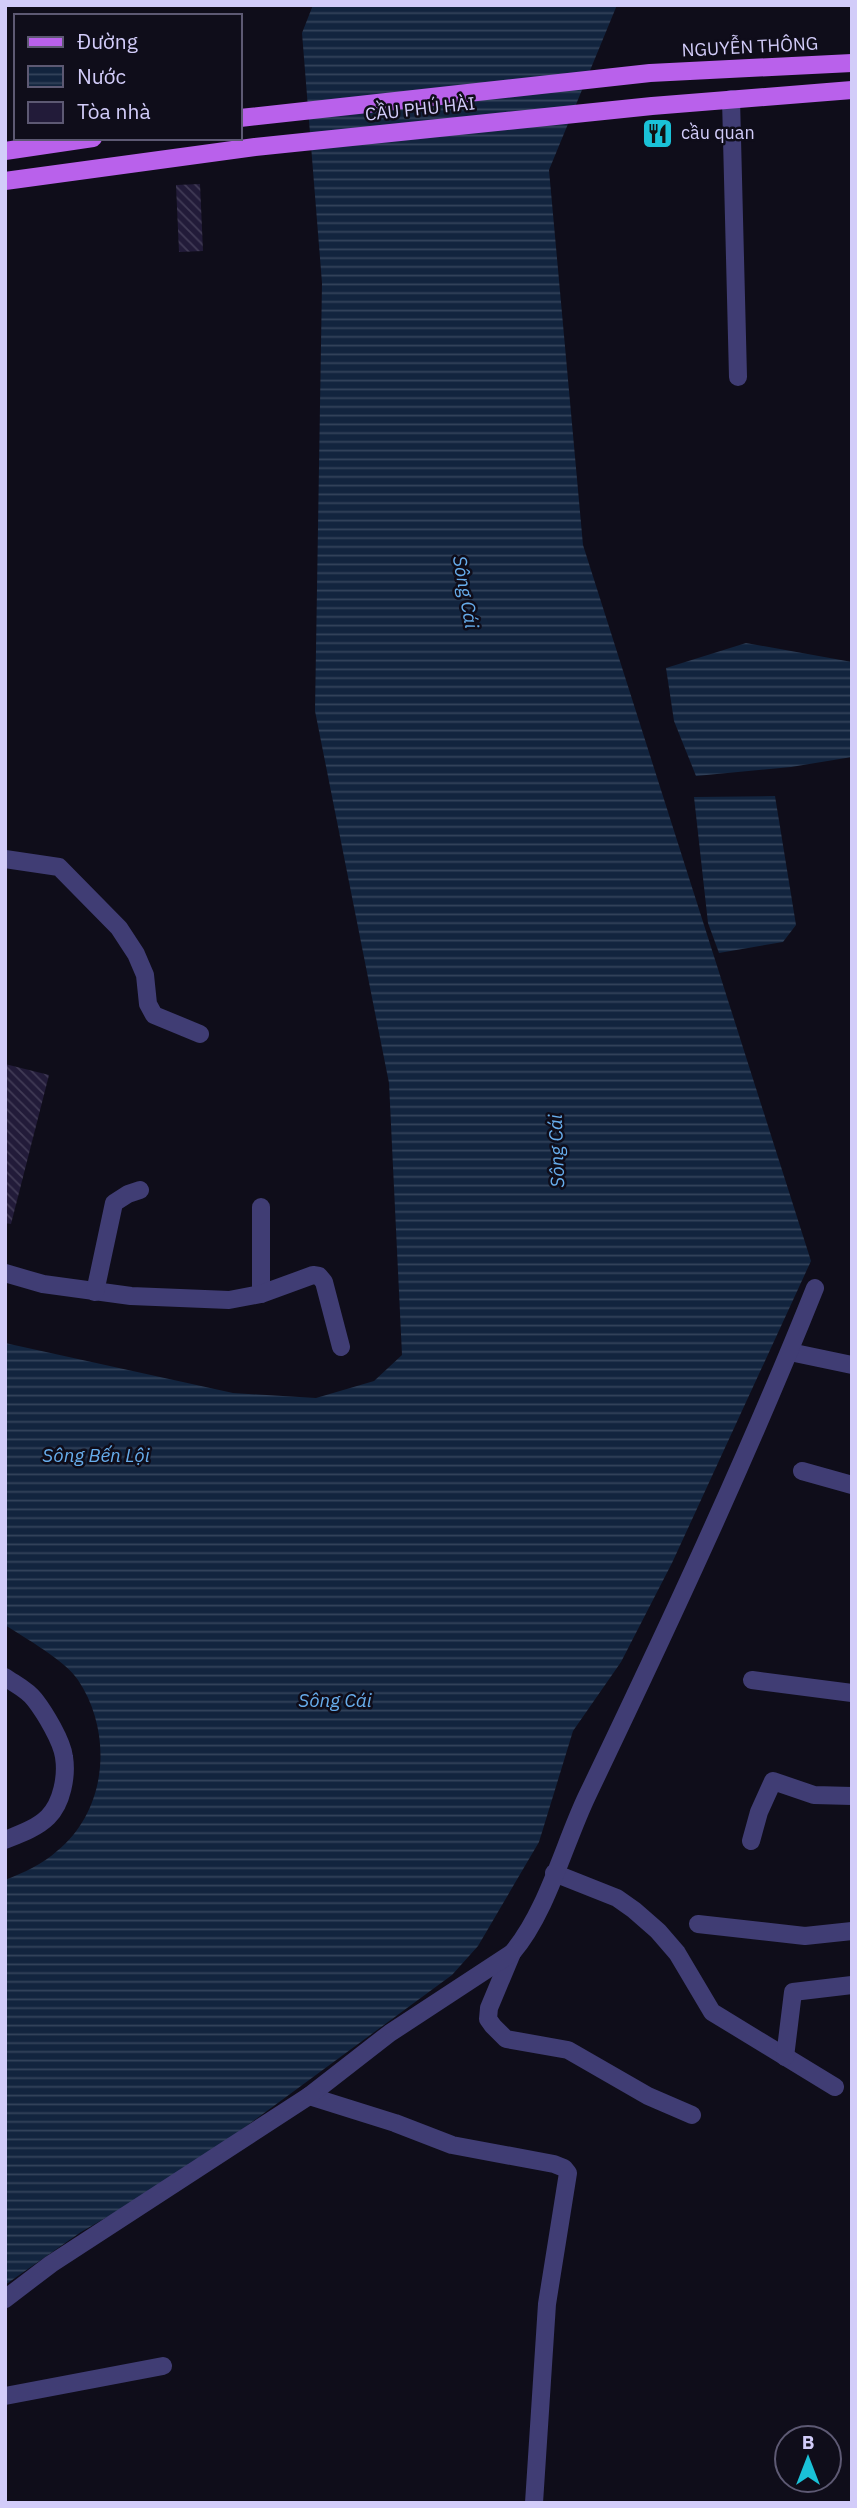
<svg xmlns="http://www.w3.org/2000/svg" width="857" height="2508" font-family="'IBM Plex Sans',sans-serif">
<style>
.water{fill:url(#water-rules)}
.building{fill:url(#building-back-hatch)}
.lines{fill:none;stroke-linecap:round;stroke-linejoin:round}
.minor{stroke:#403d74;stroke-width:18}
.major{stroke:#b961eb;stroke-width:18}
.labels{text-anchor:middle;stroke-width:5;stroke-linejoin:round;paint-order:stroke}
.street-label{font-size:18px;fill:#d2ccf9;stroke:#0f0d1a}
.poi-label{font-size:18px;fill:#d2ccf9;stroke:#0f0d1a;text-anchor:start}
.water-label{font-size:19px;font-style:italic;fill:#67adec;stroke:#0f0d1a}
</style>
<defs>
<pattern id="water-rules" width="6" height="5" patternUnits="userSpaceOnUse" patternTransform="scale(1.75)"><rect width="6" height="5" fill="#12243e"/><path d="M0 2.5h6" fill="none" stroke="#34435b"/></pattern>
<pattern id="building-back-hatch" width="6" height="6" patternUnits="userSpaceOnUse" patternTransform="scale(1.75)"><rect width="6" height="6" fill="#221b39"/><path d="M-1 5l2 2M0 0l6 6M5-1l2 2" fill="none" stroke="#413b56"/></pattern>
</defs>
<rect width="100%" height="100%" fill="#0f0d1a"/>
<g class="water">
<path d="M313 5H617L549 170 583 545 811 1261 672 1563 621 1662 573 1731 539 1842 478 1946 452 1975 177 2177 81 2232 5 2285V1880C23 1873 43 1864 57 1851 108 1810 113 1732 78 1680 66 1661 25 1638 5 1625V1343L233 1393 316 1398 374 1381 402 1355 389 1083 315 711 322 283 302 33Z"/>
<polygon points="746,643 852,662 852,757 791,767 696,776 674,721 666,668"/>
<polygon points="775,796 796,925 783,942 719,953 708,923 694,797"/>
</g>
<g class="building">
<polygon points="200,184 203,251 179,252 176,185"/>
<polygon points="5,1064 49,1075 11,1224 5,1223"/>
</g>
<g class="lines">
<g class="minor">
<polyline points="731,99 738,377"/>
<polyline points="5,859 59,867 119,928 136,954 145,975 148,1004 154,1015 200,1034"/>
<polyline points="261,1207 261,1294"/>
<polyline points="5,1273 43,1284 131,1296 229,1300 261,1294 313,1275 319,1276 324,1282 341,1347"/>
<polyline points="95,1292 114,1203 128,1194 140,1190"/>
<polyline points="790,1352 852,1365"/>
<polyline points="802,1471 852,1485"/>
<path d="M5 1677C15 1684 28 1690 35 1700 45 1713 62 1741 64 1757 67 1776 62 1803 48 1817 37 1828 20 1834 5 1840"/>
<polyline points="752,1680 852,1693"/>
<polyline points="751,1841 759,1812 773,1781 814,1795 852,1796"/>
<polyline points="554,1873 617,1898 634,1910 658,1931 677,1953 712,2012 835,2087"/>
<polyline points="698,1924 805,1936 852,1931"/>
<polyline points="512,1953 489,2008 488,2019 493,2026 506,2039 568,2050 648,2096 692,2115"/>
<polyline points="785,2057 793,1992 852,1985"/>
<polyline points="309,2096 395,2123 452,2145 554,2164 564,2168 568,2173 547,2304 534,2503"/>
<path d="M5 2299 51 2264 309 2096 390 2033 512 1953C547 1912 564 1844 587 1796 667 1629 746 1460 815 1288"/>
<polyline points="5,2396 163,2366"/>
</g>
<g class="major">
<polyline points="240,118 650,73 852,63"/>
<polyline points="5,151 93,138"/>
<polyline points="5,181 255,147 652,106 852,90"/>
</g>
</g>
<defs>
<symbol id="restaurant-square" viewBox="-11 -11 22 22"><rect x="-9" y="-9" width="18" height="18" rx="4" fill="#1ac1d7" stroke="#0f0d1a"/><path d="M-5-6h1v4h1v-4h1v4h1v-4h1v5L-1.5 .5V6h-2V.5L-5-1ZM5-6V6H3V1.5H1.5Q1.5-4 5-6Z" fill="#111"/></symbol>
</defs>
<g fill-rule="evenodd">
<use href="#restaurant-square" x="640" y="116" width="35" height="35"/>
</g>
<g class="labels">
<g class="street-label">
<text transform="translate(750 47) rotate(-3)" y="6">NGUYỄN THÔNG</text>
<text transform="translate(420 109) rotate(-6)" y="6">CẦU PHÚ HÀI</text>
</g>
<g class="poi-label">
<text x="681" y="139">cầu quan</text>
</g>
<g class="water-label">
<text transform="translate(466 592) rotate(80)" y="7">Sông Cái</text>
<text transform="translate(556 1151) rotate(-92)" y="7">Sông Cái</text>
<text x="96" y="1462">Sông Bến Lội</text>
<text x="335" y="1707">Sông Cái</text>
</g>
</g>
<rect width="857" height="2508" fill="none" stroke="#d2ccf9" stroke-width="14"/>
<rect x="14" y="14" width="228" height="126" fill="#0f0d1a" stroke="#5d5973" stroke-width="2"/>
<rect x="28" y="37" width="35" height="10" fill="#b961eb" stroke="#5d5973" stroke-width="2"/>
<text x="77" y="49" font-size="21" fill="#d2ccf9">Đường</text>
<rect x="28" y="66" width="35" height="21" fill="url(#water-rules)" stroke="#5d5973" stroke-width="2"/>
<text x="77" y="84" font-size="21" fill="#d2ccf9">Nước</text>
<rect x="28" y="102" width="35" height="21" fill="#221b39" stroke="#5d5973" stroke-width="2"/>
<text x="77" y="119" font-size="21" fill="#d2ccf9">Tòa nhà</text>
<g transform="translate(808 2459)"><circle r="33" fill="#0f0d1a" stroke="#5d5973" stroke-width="2"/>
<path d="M0-5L12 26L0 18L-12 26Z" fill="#1ac1d7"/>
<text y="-10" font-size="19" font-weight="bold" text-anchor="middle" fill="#d2ccf9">B</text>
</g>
</svg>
